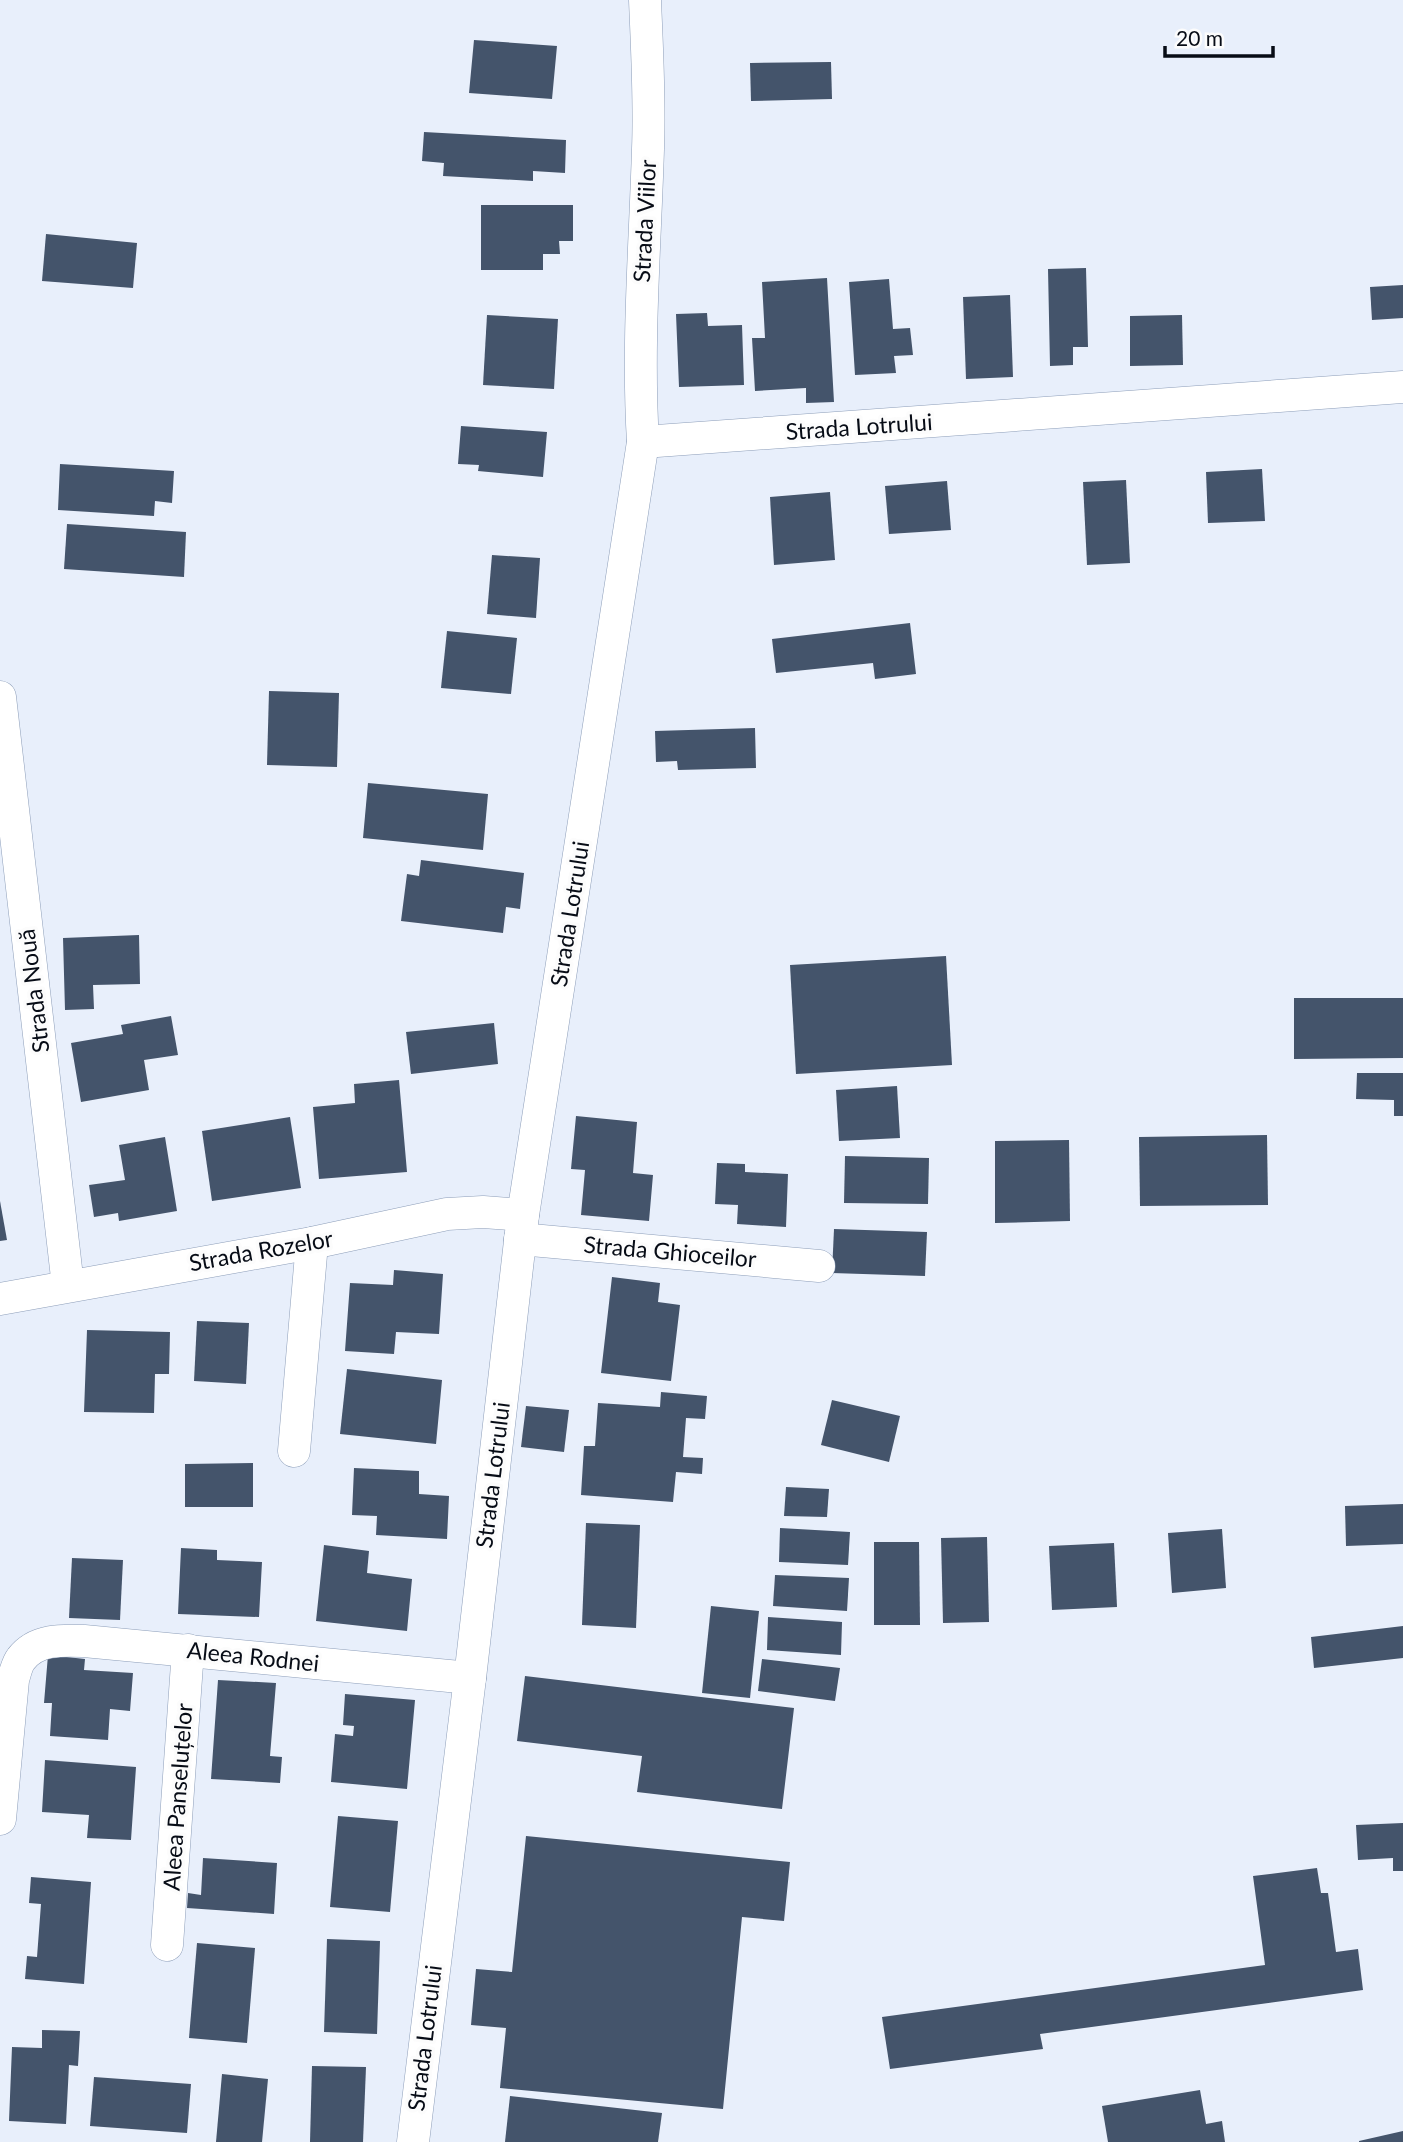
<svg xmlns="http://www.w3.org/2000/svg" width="1403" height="2142" font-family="Lato,sans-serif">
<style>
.building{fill:#44546b}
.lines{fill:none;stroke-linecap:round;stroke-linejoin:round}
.minor-casing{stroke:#8d9eb9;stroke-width:33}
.minor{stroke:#fff;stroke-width:32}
.labels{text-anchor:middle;stroke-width:7;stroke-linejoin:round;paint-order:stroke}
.street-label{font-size:23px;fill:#070c16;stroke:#fcfcfc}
</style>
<rect width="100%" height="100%" fill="#e8effb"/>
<g class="building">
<polygon points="474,40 557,46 552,99 469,93"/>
<polygon points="831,62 832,99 751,101 750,63"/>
<polygon points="424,132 566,140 565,173 533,171 533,181 443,176 444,163 422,161"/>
<polygon points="481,205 573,205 573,241 559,241 560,254 543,254 543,270 481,270"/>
<polygon points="46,234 137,243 133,288 42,281"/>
<polygon points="1086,268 1088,347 1073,347 1073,365 1050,366 1048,269"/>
<polygon points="827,278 834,402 806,403 806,388 755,391 752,338 765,338 762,282"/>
<polygon points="889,279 893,329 910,328 913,355 894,356 896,373 855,375 849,282"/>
<polygon points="1403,285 1403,318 1372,320 1370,287"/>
<polygon points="1010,295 1013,377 966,379 963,297"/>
<polygon points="707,313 708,326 742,325 744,385 679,387 676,314"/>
<polygon points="487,315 558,319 554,389 483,385"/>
<polygon points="1182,315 1183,365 1130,366 1130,316"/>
<polygon points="461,426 547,432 543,477 478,471 479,465 458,464"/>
<polygon points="60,464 174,471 172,503 155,501 154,516 58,510"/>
<polygon points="1262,469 1265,521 1208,523 1206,472"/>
<polygon points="1126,480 1130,563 1087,565 1083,482"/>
<polygon points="947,481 951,530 889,534 885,486"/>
<polygon points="830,492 835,560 774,565 770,497"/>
<polygon points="67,524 186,532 184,577 64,569"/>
<polygon points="492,555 540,558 536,618 487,614"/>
<polygon points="910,623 916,674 875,679 873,663 776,673 772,639"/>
<polygon points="447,631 517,638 511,694 441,688"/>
<polygon points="269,691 339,693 337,767 267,765"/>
<polygon points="755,728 756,768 678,770 677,761 656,762 655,731"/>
<polygon points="368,783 488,794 483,850 363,838"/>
<polygon points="421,860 524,873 520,909 506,907 503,933 401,921 407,874 419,876"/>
<polygon points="139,935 140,984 93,985 94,1009 65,1010 63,938"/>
<polygon points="946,956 952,1065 796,1074 790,965"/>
<polygon points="1294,998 1403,998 1403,1058 1294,1059"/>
<polygon points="171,1016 178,1055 144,1060 149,1090 81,1102 71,1043 123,1034 121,1025"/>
<polygon points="494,1023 498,1064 411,1074 406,1032"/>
<polygon points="1357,1073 1403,1073 1403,1116 1394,1116 1394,1100 1356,1099"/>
<polygon points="399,1080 407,1172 319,1179 313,1107 355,1103 354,1084"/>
<polygon points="897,1086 900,1138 839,1141 836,1090"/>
<polygon points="576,1116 637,1122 633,1173 653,1175 649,1221 581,1215 585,1170 571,1169"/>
<polygon points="290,1117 301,1188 212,1201 202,1131"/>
<polygon points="1267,1135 1268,1205 1140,1206 1139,1137"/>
<polygon points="165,1137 177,1211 119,1221 118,1213 94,1217 89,1185 125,1180 119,1145"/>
<polygon points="1069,1140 1070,1221 995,1223 995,1141"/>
<polygon points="845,1156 929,1158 928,1204 844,1203"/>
<polygon points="717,1163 745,1164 745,1172 788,1174 786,1227 737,1224 738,1205 715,1204"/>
<polygon points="0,1201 7,1240 0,1241"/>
<polygon points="834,1229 927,1232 925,1276 832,1273"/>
<polygon points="394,1270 443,1274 439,1334 396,1332 394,1354 345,1351 350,1283 393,1285"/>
<polygon points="612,1277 660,1283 658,1302 680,1305 671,1381 601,1373"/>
<polygon points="197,1321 249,1323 246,1384 194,1381"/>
<polygon points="87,1330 170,1332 169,1374 155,1374 154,1413 84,1412"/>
<polygon points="347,1369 442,1380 436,1444 340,1434"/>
<polygon points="661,1392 707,1396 705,1419 686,1418 683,1457 703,1458 702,1474 676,1472 673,1502 581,1495 584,1446 595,1446 598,1403 660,1407"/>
<polygon points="832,1400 900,1416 889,1462 821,1445"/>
<polygon points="526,1406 569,1410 564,1452 521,1447"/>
<polygon points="253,1463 253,1507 185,1507 185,1464"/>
<polygon points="354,1468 419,1471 419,1494 449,1496 447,1539 376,1535 377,1516 352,1515"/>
<polygon points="786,1487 829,1489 827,1517 784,1516"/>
<polygon points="1403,1504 1403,1544 1346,1546 1345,1506"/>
<polygon points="586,1523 640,1525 636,1628 582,1625"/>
<polygon points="780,1528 850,1532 848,1565 779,1562"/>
<polygon points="1222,1529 1226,1588 1172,1593 1168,1533"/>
<polygon points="987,1537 989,1622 943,1623 941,1538"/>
<polygon points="874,1542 919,1542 920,1625 874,1625"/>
<polygon points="1114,1543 1117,1607 1052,1610 1049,1546"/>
<polygon points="324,1545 369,1551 367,1573 412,1579 407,1631 316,1621"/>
<polygon points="181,1548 217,1550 217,1560 262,1562 259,1617 178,1614"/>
<polygon points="72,1558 123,1560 120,1620 69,1618"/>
<polygon points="775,1575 849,1578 847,1611 773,1606"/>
<polygon points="711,1606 759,1611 750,1698 702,1693"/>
<polygon points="768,1617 842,1622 841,1655 767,1650"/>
<polygon points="1403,1626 1403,1658 1314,1668 1311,1637"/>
<polygon points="48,1655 85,1659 84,1670 133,1673 130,1711 110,1709 108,1740 50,1736 52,1703 44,1703"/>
<polygon points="762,1659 840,1668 835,1701 758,1691"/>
<polygon points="525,1676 794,1708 782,1809 637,1792 642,1756 517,1741"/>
<polygon points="218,1680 276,1683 270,1756 282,1757 280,1783 211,1779"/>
<polygon points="345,1694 415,1700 407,1789 331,1782 335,1734 353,1736 354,1726 343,1725"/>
<polygon points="45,1760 136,1767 131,1840 87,1838 89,1815 42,1812"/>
<polygon points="338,1816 398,1821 390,1912 330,1907"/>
<polygon points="1403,1823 1403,1871 1393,1871 1393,1858 1358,1860 1356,1825"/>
<polygon points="526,1836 790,1862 784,1921 742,1917 723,2109 500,2088 506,2028 471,2025 476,1969 512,1972"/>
<polygon points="203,1858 277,1863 274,1914 187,1908 188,1893 201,1895"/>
<polygon points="1317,1868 1321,1893 1328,1893 1336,1952 1358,1949 1363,1990 1040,2034 1043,2049 890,2069 882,2017 1265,1965 1253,1876"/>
<polygon points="31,1877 91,1882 84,1984 25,1979 27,1956 37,1957 41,1904 29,1903"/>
<polygon points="327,1939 380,1941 377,2034 324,2032"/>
<polygon points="197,1943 255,1948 247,2043 189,2038"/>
<polygon points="42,2030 80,2031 78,2066 69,2065 66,2124 9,2121 12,2047 42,2048"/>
<polygon points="312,2066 366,2067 363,2142 310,2142"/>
<polygon points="222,2074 268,2079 262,2142 216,2142"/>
<polygon points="94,2077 191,2084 187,2133 90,2126"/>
<polygon points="1200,2090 1206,2124 1222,2121 1225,2142 1108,2142 1102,2106"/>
<polygon points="510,2096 662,2113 658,2142 505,2142"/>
<polygon points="1403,2131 1403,2142 1359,2142 1359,2141"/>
</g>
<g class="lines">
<defs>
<g id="minor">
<polyline points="643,442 1403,387"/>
<polyline points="0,697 68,1286"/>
<polyline points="520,1239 819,1266"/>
<polyline points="0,1299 312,1243 447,1214 483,1212 523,1215"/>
<polyline points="294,1451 312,1243"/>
<path d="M0 1819 13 1680C15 1673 17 1664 21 1659 36 1639 62 1640 84 1641L470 1678"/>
<polyline points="167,1945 188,1650"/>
<path d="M413 2142 470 1678 523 1215 643 442C637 344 645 247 648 149 650 100 647 50 645 0"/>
</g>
</defs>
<use href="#minor" class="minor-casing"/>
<use href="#minor" class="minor"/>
</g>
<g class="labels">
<g class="street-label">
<text transform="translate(645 221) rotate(-87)" y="8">Strada Viilor</text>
<text transform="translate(859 427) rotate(-4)" y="8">Strada Lotrului</text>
<text transform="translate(570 914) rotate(-81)" y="8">Strada Lotrului</text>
<text transform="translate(34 991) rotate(-97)" y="8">Strada Nouă</text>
<text transform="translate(261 1251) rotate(-10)" y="8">Strada Rozelor</text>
<text transform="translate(670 1252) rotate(5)" y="8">Strada Ghioceilor</text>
<text transform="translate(493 1475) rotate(-83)" y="8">Strada Lotrului</text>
<text transform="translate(253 1657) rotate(6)" y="8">Aleea Rodnei</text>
<text transform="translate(178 1797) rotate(-86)" y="8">Aleea Panseluțelor</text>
<text transform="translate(425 2038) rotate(-83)" y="8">Strada Lotrului</text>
</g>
</g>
<path d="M1165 46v10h108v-10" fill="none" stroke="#070c16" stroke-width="3.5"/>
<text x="1176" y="46" font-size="21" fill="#070c16" stroke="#fcfcfc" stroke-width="5" paint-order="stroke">20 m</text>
</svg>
